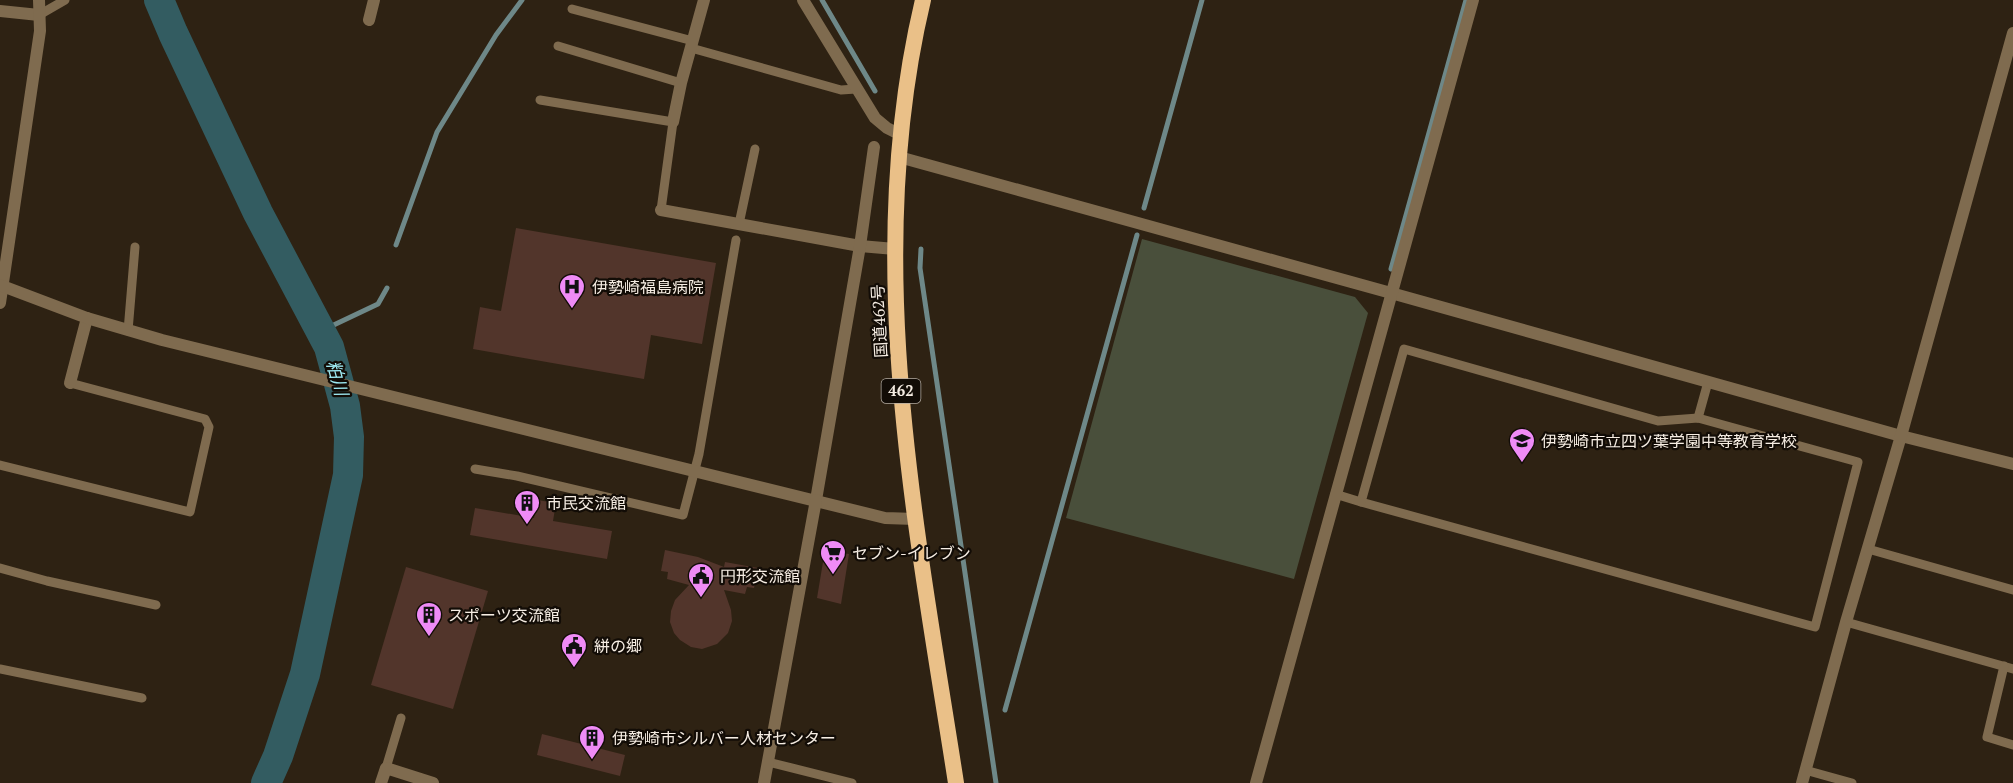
<svg xmlns="http://www.w3.org/2000/svg" width="2013" height="783" font-family="'PT Serif','Noto Sans JP',serif">
<style>
.green{fill:#494f3b}
.lines{fill:none;stroke-linecap:round;stroke-linejoin:round}
.stream{stroke:#6e8888;stroke-width:5}
.river{stroke:#335c61;stroke-width:30}
.building{fill:#52352b}
.service{stroke:#7f6b4f;stroke-width:9}
.minor{stroke:#7f6b4f;stroke-width:12}
.tertiary{stroke:#7f6b4f;stroke-width:12}
.trunk{stroke:#eac088;stroke-width:16}
.labels{text-anchor:middle;stroke-width:4.5;stroke-linejoin:round;paint-order:stroke}
.shield{fill:#120c06;stroke:#b2aaa1;stroke-width:1.5}
.shield-label{font-size:15px;font-weight:bold;fill:#f6ede3}
.poi-label{font-size:16px;fill:#f6ede3;stroke:#120c06;text-anchor:start}
.street-label{font-size:16px;fill:#f6ede3;stroke:#120c06}
.water-label{font-size:18px;font-style:italic;fill:#9fecf5;stroke:#120c06}
</style>
<rect width="100%" height="100%" fill="#2e2213"/>
<polygon class="green" points="1142,239 1355,297 1368,313 1294,579 1066,518"/>
<g class="lines">
<g class="stream">
<polyline points="822,0 875,91"/>
<polyline points="1144,208 1202,0"/>
<polyline points="396,245 437,132 496,35 522,0"/>
<polyline points="921,249 920,268 996,783"/>
<polyline points="1391,269 1466,0"/>
<polyline points="321,331 378,304 387,288"/>
<polyline points="1005,710 1137,235"/>
</g>
<polyline class="river" points="159,0 173,33 258,213 329,347 345,406 349,437 348,475 305,674 278,756 266,783"/>
</g>
<g class="building">
<polygon points="516,228 716,263 702,344 651,335 644,379 473,349 480,307 501,311"/>
<polygon points="537,500 556,503 553,521 612,531 607,559 470,535 475,508 534,518"/>
<polygon points="665,550 698,557 724,567 725,562 758,568 754,588 747,587 745,594 724,590 731,610 732,621 728,633 717,644 702,649 691,647 680,640 674,633 670,622 671,611 675,600 689,585 667,579 668,572 661,571"/>
<polygon points="825,550 849,554 841,604 817,598"/>
<polygon points="406,567 488,591 453,709 371,685"/>
<polygon points="542,734 625,755 620,776 537,755"/>
</g>
<g class="lines">
<g class="service">
<polyline points="572,9 693,41"/>
<polyline points="39,15 65,0"/>
<polyline points="558,46 681,83"/>
<polyline points="691,48 841,90 856,89"/>
<polyline points="540,100 673,122 661,210"/>
<polyline points="739,224 755,149"/>
<polyline points="128,331 135,247"/>
<polygon points="1404,349 1658,421 1698,418 1858,462 1815,627 1361,502"/>
<polyline points="1698,418 1708,382"/>
<polyline points="0,465 190,512 209,427 205,419 70,383"/>
<polyline points="475,469 517,476 683,515 699,454 736,240"/>
<polyline points="1335,494 1361,502"/>
<polyline points="1868,549 2013,590"/>
<polyline points="0,568 47,581 156,605"/>
<polyline points="1846,622 2013,669"/>
<polyline points="2004,666 1987,737 2013,745"/>
<polyline points="0,669 142,698"/>
<polyline points="768,762 852,783"/>
<polyline points="386,768 401,718"/>
<polyline points="1805,770 1852,783"/>
</g>
<g class="minor">
<polyline points="803,0 875,118 887,128 901,135"/>
<polyline points="0,11 39,15"/>
<polyline points="369,20 374,0"/>
<polyline points="673,122 681,83 704,0"/>
<polyline points="899,157 1391,293 1901,436 2013,464"/>
<polyline points="661,210 860,246 895,249"/>
<polyline points="0,303 40,31 39,0"/>
<polyline points="70,383 87,318"/>
<polyline points="816,500 860,246 874,147"/>
<polyline points="381,783 386,768 433,783"/>
<polyline points="1256,783 1473,0"/>
<polyline points="1802,783 1846,622 1901,436 2013,33"/>
</g>
<g class="tertiary">
<polyline points="0,285 87,318 162,340 885,518 915,519"/>
<polyline points="764,783 816,500"/>
</g>
<path class="trunk" d="M923 0C861 259 916 525 956 783"/>
</g>
<defs>
<symbol id="hospital-pin" viewBox="-11 -11 22 30"><path d="M0 17L-7.5 6A9.5 9.5 0 1 1 7.5 6Z" fill="#ef8bf6" stroke="#120c06"/><path d="M-5-5h3v3.5h4V-5h3V5h-3V1.5h-4V5h-3Z" fill="#111"/></symbol>
<symbol id="school-pin" viewBox="-11 -11 22 30"><path d="M0 17L-7.5 6A9.5 9.5 0 1 1 7.5 6Z" fill="#ef8bf6" stroke="#120c06"/><path d="M0-5L7-2L0 1L-7-2ZM-4 1L0 2.5L4 1V4Q0 6-4 4Z" fill="#111"/></symbol>
<symbol id="building-pin" viewBox="-11 -11 22 30"><path d="M0 17L-7.5 6A9.5 9.5 0 1 1 7.5 6Z" fill="#ef8bf6" stroke="#120c06"/><path d="M-4-6H4V6H1V3H-1V6H-4ZM-2.5-4.3h1.7v1.8h-1.7ZM.8-4.3h1.7v1.8H.8ZM-2.5-1h1.7V.8h-1.7ZM.8-1h1.7V.8H.8Z" fill="#111"/></symbol>
<symbol id="supermarket-pin" viewBox="-11 -11 22 30"><path d="M0 17L-7.5 6A9.5 9.5 0 1 1 7.5 6Z" fill="#ef8bf6" stroke="#120c06"/><path d="M-6-5.5h2.5l.6 2H6L4.5 2H-2.5L-4.4-4H-6ZM-1.5 3.2a1.3 1.3 0 1 0 .1 0ZM3 3.2a1.3 1.3 0 1 0 .1 0Z" fill="#111"/></symbol>
<symbol id="civic-pin" viewBox="-11 -11 22 30"><path d="M0 17L-7.5 6A9.5 9.5 0 1 1 7.5 6Z" fill="#ef8bf6" stroke="#120c06"/><path d="M-.6-6.5H3V-4.5H.6V-3L4-1V1h2V6H-6V1h2V-1L-.6-3ZM-1.2 2.5V6h2.4V2.5Z" fill="#111"/></symbol>
</defs>
<g fill-rule="evenodd">
<use href="#hospital-pin" x="557" y="272" width="30" height="40"/>
<use href="#school-pin" x="1507" y="426" width="30" height="40"/>
<use href="#building-pin" x="512" y="488" width="30" height="40"/>
<use href="#supermarket-pin" x="818" y="538" width="30" height="40"/>
<use href="#civic-pin" x="686" y="561" width="30" height="40"/>
<use href="#building-pin" x="414" y="600" width="30" height="40"/>
<use href="#civic-pin" x="559" y="631" width="30" height="40"/>
<use href="#building-pin" x="577" y="723" width="30" height="40"/>
</g>
<g class="labels">
<rect class="shield" x="881.5" y="379" width="39" height="24" rx="4.5"/>
<g class="shield-label">
<text x="901" y="396">462</text>
</g>
<g class="poi-label">
<text x="592" y="293">伊勢崎福島病院</text>
<text x="1541" y="447">伊勢崎市立四ツ葉学園中等教育学校</text>
<text x="546" y="509">市民交流館</text>
<text x="852" y="559">セブン-イレブン</text>
<text x="720" y="582">円形交流館</text>
<text x="448" y="621">スポーツ交流館</text>
<text x="594" y="652">絣の郷</text>
<text x="612" y="744">伊勢崎市シルバー人材センター</text>
</g>
<g class="street-label">
<text transform="translate(879 321) rotate(-93)" y="6">国道462号</text>
</g>
<g class="water-label">
<text transform="translate(337 378) rotate(75)" y="6">粕川</text>
</g>
</g>
</svg>
